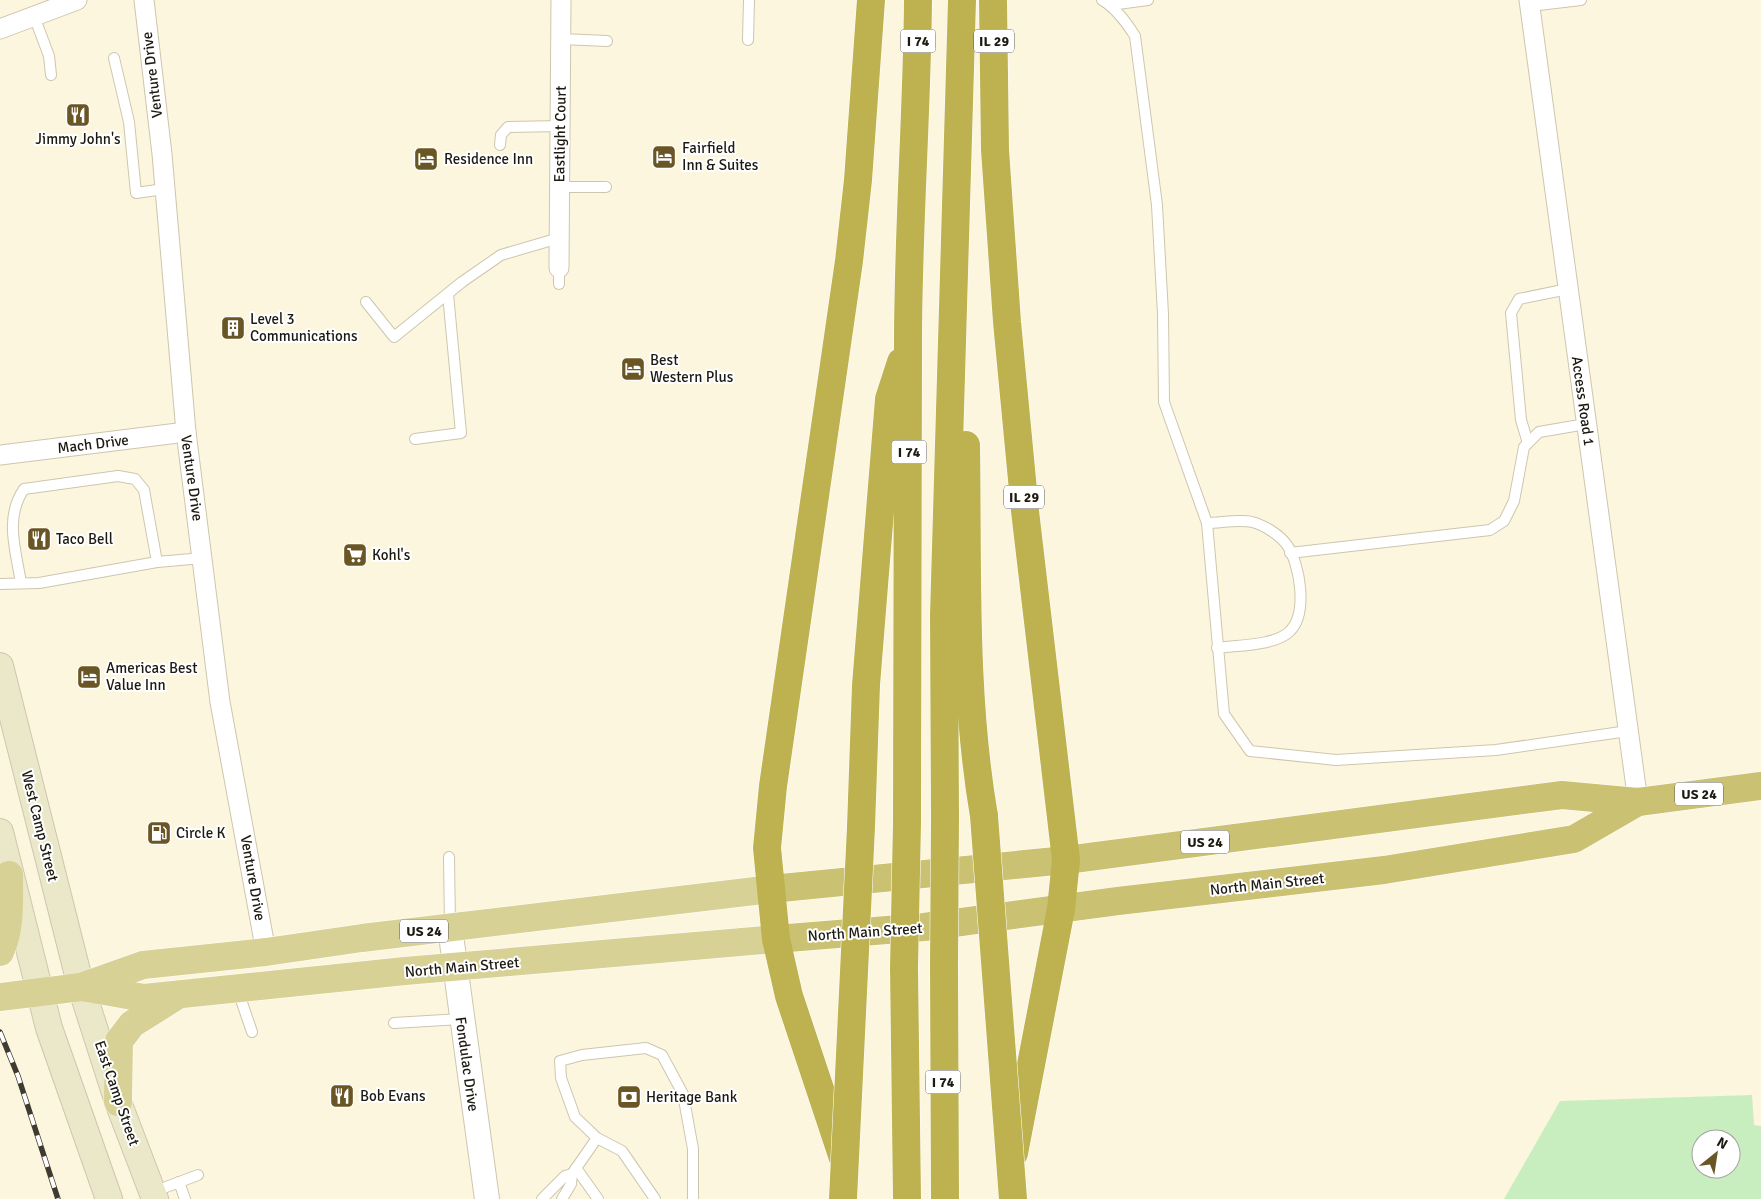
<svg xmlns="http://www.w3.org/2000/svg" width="1761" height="1199" font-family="Signika,sans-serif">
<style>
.green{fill:#c8eebf;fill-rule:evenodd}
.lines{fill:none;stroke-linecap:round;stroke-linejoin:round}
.service-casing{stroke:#cdc6af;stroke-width:12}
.minor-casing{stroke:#cdc6af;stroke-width:21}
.tertiary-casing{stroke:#cdc6af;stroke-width:26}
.secondary-casing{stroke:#cdc6af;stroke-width:28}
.primary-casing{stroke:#fff;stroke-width:29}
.trunk-casing{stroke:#fff;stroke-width:29}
.motorway-casing{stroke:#fff;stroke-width:29}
.service{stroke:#fff;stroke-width:10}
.minor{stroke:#fff;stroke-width:19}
.tertiary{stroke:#fff;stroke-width:24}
.secondary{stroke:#ebe8ca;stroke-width:26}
.primary{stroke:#d7d195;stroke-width:28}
.trunk{stroke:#cac272;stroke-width:28}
.motorway{stroke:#bdb24f;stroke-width:28}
.rail-casing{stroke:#3f3b31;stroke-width:5.5}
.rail{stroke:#fff;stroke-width:4;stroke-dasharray:11;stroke-linecap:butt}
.motorway-bridge-casing{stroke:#fff;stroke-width:29;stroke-linecap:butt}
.motorway-bridge{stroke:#bdb24f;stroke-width:28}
.labels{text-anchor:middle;stroke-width:4;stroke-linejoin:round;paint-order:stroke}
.shield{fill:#fff;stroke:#615f59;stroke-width:1}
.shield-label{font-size:14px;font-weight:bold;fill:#1d1a12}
.street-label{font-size:15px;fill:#1d1a12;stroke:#fff}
.poi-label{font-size:15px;fill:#1d1a12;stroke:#fff;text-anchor:start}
</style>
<rect width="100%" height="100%" fill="#fdf6de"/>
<path class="green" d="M1752 1095 1754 1125 1761 1126V1199H1504L1560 1101ZM1701 1139H1731V1169H1701Z"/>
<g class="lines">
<defs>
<g id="service">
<path d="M1102 0C1116 8 1126 22 1135 36L1157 205 1163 314 1164 402 1207 523 1224 714 1250 751 1336 760 1496 750 1628 731"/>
<polyline points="1110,5 1148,0"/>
<polyline points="1530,6 1581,0"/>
<polyline points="34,16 49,56 51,75"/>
<polyline points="561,39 607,41"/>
<polyline points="748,40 749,0"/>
<polyline points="114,58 129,122 136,193 164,189"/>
<polyline points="500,145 501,135 508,127 561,126"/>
<polyline points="559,187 606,187"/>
<polyline points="559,284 559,268"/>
<polyline points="366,302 394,337 462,282 501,255 559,238"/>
<polyline points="415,439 461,433 448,294"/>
<polyline points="1528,443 1521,420 1511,313 1519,299 1568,289"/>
<path d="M1207 523C1220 523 1239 519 1252 522 1264 525 1280 535 1287 545 1300 564 1308 613 1290 631 1276 646 1236 645 1217 648"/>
<polyline points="1290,553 1490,530 1504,521 1514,501 1524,447 1539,432 1586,424"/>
<path d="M21 583C16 551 4 518 24 489L118 476 135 479 144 490 157 562"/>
<polyline points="0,584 39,583 157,562 203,558"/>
<polyline points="449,857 450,927"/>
<polyline points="238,991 252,1032"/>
<polyline points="394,1023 461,1019"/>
<polyline points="597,1138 575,1117 561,1078 560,1061 582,1055 646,1048 662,1055 683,1094 693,1149 693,1199"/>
<polyline points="576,1168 598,1199"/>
<polyline points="572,1174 597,1138 622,1151 655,1199"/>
<polyline points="179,1182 185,1199"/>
<polyline points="153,1192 198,1175"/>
<polyline points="542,1199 565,1176 572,1174 571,1184 562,1199"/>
</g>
<g id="minor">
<polyline points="144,0 162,154 186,432 220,702 266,952"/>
<polyline points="1529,0 1638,802"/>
<polyline points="0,29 77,0"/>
<polyline points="559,268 561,0"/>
<polyline points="0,455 186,432"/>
</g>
<polyline id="tertiary" points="450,928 487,1199"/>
<g id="secondary">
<polyline points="0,666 81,987 118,1102 155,1199"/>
<polyline points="0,832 49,1028 109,1199"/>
</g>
<g id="primary">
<path d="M0 952C11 927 9 902 9 875"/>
<polyline points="82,987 144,998 405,971 776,939"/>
<polyline points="0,997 81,987 143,965 266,952 362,938 771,889"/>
<polyline points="118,1102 119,1041 132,1024 175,997"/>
</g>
<g id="trunk">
<polyline points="771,889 1066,860 1562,795 1638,802 1761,786"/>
<polyline points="776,939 924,927 1118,901 1384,870 1574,839 1638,802"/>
</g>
<g id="motorway">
<polyline points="993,0 995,150 1007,322 1025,511 1066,860 1061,909 1014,1153"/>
<path d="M966 445C968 569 963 694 984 816"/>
<polyline points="945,818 944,615 962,0"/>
<path d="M907 823C907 663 908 503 908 343 908 229 917 114 918 0"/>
<polyline points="861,827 866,685 882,486 889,399 901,362"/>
<polyline points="944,965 945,1199"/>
<polyline points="904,968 907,1199"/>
<polyline points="844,1161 789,996 776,939 767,848 773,786 849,261 858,180 871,0"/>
</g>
</defs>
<use href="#service" class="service-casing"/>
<use href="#minor" class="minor-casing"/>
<use href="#tertiary" class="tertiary-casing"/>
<use href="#secondary" class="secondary-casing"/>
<use href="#primary" class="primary-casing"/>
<use href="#trunk" class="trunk-casing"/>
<use href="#motorway" class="motorway-casing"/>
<use href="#service" class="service"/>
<use href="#minor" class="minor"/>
<use href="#tertiary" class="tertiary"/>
<use href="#secondary" class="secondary"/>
<use href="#primary" class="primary"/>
<use href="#trunk" class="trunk"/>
<use href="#motorway" class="motorway"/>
<defs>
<polyline id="rail" points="0,1032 18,1076 58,1199"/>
</defs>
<use href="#rail" class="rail-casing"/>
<use href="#rail" class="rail"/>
<defs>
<g id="motorway-bridge">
<polyline points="984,816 1013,1199"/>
<polyline points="944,965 945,818"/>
<polyline points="904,968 907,823"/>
<polyline points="843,1199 861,827"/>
</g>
</defs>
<use href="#motorway-bridge" class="motorway-bridge-casing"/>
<use href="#motorway-bridge" class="motorway-bridge"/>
</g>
<defs>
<symbol id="restaurant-square" viewBox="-11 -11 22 22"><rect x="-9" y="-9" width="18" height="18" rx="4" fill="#6a5524" stroke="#fff"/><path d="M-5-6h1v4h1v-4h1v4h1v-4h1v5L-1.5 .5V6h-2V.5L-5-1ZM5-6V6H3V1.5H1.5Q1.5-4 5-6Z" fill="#fff"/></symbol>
<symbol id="hotel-square" viewBox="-11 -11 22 22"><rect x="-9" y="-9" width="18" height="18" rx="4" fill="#6a5524" stroke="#fff"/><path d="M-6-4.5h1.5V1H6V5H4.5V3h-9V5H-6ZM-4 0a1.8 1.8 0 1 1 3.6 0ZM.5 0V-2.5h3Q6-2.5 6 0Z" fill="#fff"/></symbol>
<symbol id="building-square" viewBox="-11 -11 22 22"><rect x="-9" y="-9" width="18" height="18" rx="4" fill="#6a5524" stroke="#fff"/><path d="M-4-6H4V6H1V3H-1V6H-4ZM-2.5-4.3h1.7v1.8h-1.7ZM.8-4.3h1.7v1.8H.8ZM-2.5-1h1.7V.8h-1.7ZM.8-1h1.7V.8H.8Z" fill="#fff"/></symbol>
<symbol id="supermarket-square" viewBox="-11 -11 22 22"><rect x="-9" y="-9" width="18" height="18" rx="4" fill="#6a5524" stroke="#fff"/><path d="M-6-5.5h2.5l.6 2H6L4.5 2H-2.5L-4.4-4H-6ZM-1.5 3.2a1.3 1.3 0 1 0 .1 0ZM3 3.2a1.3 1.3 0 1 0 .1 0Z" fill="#fff"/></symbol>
<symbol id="fuel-square" viewBox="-11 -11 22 22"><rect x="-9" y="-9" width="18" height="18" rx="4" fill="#6a5524" stroke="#fff"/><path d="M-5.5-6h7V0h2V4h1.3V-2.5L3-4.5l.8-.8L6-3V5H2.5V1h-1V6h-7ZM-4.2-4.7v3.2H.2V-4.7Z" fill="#fff"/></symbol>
<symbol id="bank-square" viewBox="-11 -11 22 22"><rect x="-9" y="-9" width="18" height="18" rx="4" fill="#6a5524" stroke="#fff"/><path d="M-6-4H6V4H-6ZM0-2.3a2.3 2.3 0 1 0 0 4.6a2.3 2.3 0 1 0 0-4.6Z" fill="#fff"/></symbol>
</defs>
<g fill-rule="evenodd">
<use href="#restaurant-square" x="64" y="101" width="28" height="28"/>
<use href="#hotel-square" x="650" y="143" width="28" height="28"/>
<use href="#hotel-square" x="412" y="145" width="28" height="28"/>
<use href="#building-square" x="219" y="314" width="28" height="28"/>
<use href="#hotel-square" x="619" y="355" width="28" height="28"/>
<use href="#restaurant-square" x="25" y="525" width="28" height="28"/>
<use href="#supermarket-square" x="341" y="541" width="28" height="28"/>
<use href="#hotel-square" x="75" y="663" width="28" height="28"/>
<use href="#fuel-square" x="145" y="819" width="28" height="28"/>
<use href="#restaurant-square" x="328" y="1082" width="28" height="28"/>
<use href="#bank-square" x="615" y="1083" width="28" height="28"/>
</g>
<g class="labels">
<g class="shield">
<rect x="900.5" y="29.5" width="35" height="23" rx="4"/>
<rect x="974" y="29.5" width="40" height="23" rx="4"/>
<rect x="891.5" y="440.5" width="35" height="23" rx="4"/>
<rect x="1004" y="485.5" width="40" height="23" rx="4"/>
<rect x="1675" y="782.5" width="48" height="23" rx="4"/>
<rect x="1181" y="830.5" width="48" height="23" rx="4"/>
<rect x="400" y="919.5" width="48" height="23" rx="4"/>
<rect x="925.5" y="1070.5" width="35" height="23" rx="4"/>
</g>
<g class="shield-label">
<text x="918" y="46">I 74</text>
<text x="994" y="46">IL 29</text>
<text x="909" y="457">I 74</text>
<text x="1024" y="502">IL 29</text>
<text x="1699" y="799">US 24</text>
<text x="1205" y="847">US 24</text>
<text x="424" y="936">US 24</text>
<text x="943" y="1087">I 74</text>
</g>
<g class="street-label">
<text transform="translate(152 75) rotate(-97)" y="5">Venture Drive</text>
<text transform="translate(560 134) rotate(-89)" y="5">Eastlight Court</text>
<text transform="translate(1583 401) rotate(82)" y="5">Access Road 1</text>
<text transform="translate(93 444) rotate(-7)" y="5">Mach Drive</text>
<text transform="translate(192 478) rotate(82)" y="5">Venture Drive</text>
<text transform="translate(40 826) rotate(76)" y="5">West Camp Street</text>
<text transform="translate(253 878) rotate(80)" y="5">Venture Drive</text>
<text transform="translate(1267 884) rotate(-6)" y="5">North Main Street</text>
<text transform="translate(865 932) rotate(-4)" y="5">North Main Street</text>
<text transform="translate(462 967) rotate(-5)" y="5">North Main Street</text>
<text transform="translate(467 1064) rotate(82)" y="5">Fondulac Drive</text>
<text transform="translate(117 1093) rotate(71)" y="5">East Camp Street</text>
</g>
<g class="poi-label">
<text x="78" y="144" text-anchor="middle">Jimmy John's</text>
<text x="682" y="153">Fairfield<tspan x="682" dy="17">Inn &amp; Suites</tspan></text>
<text x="444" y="164">Residence Inn</text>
<text x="250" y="324">Level 3<tspan x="250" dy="17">Communications</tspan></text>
<text x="650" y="365">Best<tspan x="650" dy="17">Western Plus</tspan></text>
<text x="56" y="544">Taco Bell</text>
<text x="372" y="560">Kohl's</text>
<text x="106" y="673">Americas Best<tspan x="106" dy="17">Value Inn</tspan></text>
<text x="176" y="838">Circle K</text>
<text x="360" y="1101">Bob Evans</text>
<text x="646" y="1102">Heritage Bank</text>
</g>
</g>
<g transform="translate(1716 1154) rotate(30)"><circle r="24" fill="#ffffff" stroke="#a5a3a0"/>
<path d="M0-4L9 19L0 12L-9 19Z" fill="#6a5524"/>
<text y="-8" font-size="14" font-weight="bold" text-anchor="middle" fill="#1d1a12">N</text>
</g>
</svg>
